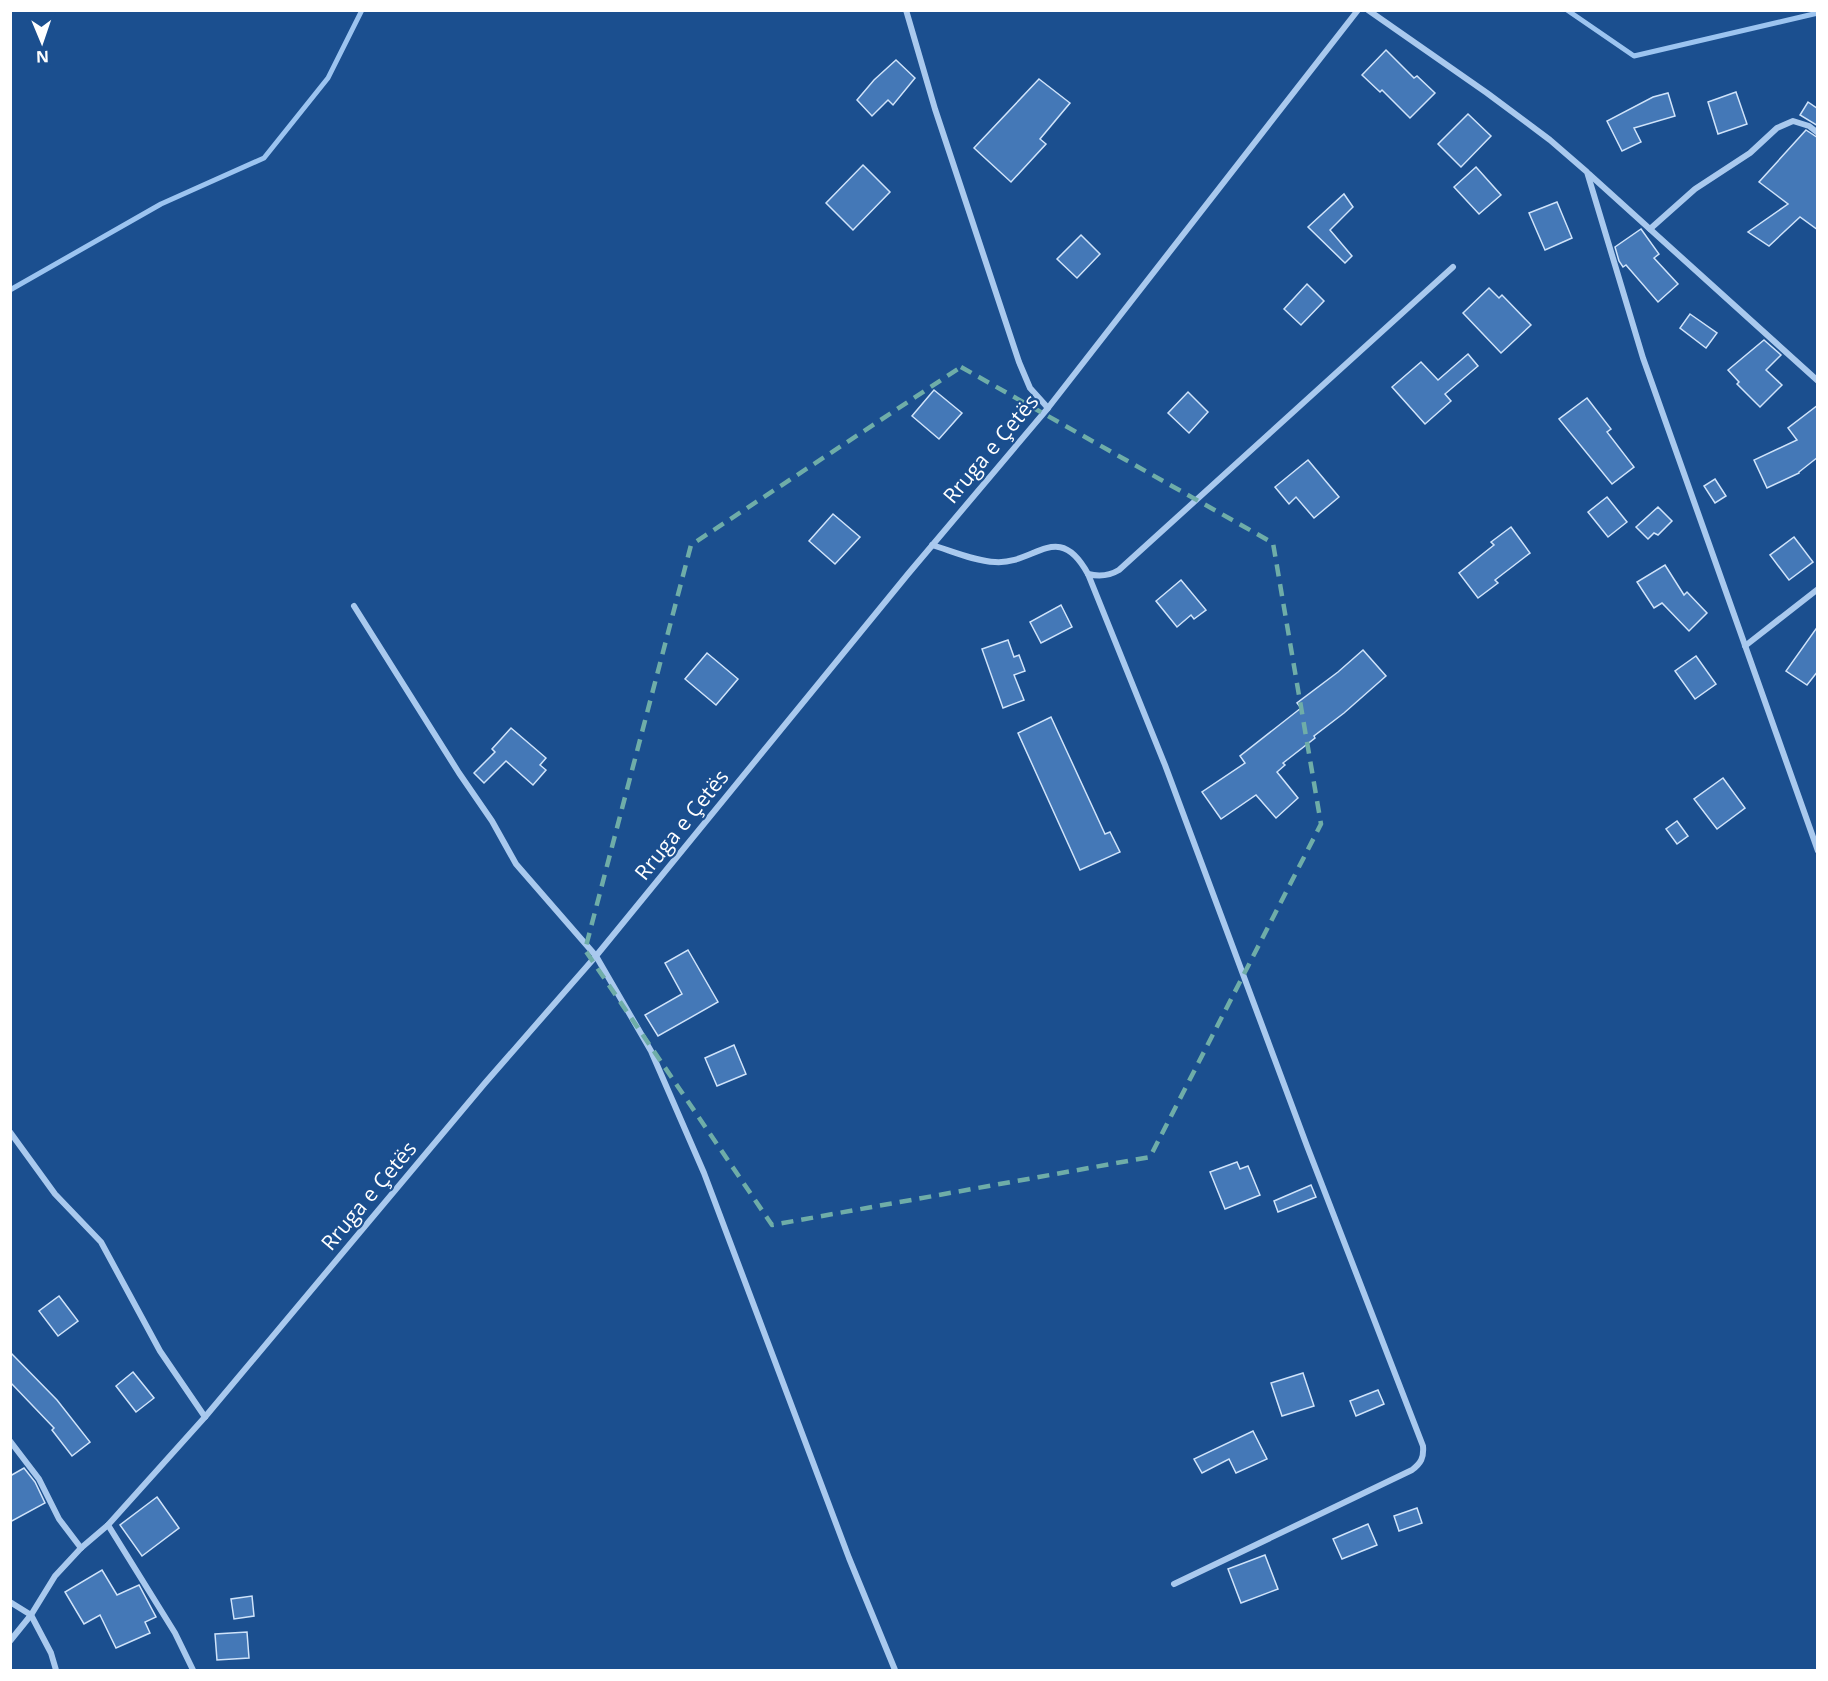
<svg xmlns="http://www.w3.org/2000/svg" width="1828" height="1681" font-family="'Open Sans',sans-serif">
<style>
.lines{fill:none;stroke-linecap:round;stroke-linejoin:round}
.stream{stroke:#9cc4f0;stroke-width:5}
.building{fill:#4478b7;stroke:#cfe3fa;stroke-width:1.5}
.minor{stroke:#a9c9ee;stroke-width:6}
.marked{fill:none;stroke:#6fada8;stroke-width:4.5;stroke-dasharray:12 8;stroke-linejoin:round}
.labels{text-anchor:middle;stroke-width:4.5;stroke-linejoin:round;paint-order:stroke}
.street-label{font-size:21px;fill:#fff;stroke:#1b4f8f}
</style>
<rect width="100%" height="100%" fill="#1b4f8f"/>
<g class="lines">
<g class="stream">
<polyline points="1567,10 1634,56 1818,13"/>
<polyline points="10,290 161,204 264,158 328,78 362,10"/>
</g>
</g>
<g class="building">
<polygon points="1386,50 1414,78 1417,76 1435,93 1410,118 1382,90 1380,92 1362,75"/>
<polygon points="896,60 915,78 893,105 888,100 872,116 857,100 874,80"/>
<polygon points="1039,79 1070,103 1040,139 1046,144 1011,182 974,148"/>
<polygon points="1736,92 1747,124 1718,134 1708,102"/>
<polygon points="1668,93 1675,116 1634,128 1641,142 1622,151 1607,121 1653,97"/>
<polygon points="1808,102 1818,109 1818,126 1800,115"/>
<polygon points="1468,114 1491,136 1461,167 1438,144"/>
<polygon points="1806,130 1818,138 1818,230 1800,217 1769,246 1748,232 1788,204 1759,182"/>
<polygon points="863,165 890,192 853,230 826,203"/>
<polygon points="1476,167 1501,195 1479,214 1454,187"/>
<polygon points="1344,194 1353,207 1330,230 1352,256 1345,263 1308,227"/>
<polygon points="1557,202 1572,238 1545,250 1529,213"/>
<polygon points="1641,229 1659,254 1654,258 1678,284 1658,302 1626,265 1623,267 1619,261 1615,247"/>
<polygon points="1081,235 1100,254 1077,278 1057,259"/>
<polygon points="1307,284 1324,301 1301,325 1284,309"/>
<polygon points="1489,288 1499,298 1502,295 1531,325 1501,353 1463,313"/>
<polygon points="1690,314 1717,333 1706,348 1680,328"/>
<polygon points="1764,340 1781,355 1766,370 1782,385 1760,407 1737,384 1739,382 1728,370"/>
<polygon points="1468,354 1478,366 1445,394 1451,401 1425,424 1392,387 1421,362 1438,380"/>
<polygon points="934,390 962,413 939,439 912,416"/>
<polygon points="1188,392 1208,412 1189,433 1168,413"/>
<polygon points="1587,398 1611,429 1607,432 1634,467 1612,484 1559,419"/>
<polygon points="1818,405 1818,457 1799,472 1799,473 1767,488 1754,460 1797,440 1788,428"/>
<polygon points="1308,460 1339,497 1314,518 1296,497 1289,504 1275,487"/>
<polygon points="1715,479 1726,496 1715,503 1704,486"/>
<polygon points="1607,497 1627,522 1608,537 1588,512"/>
<polygon points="1658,507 1672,521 1658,535 1654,533 1648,539 1636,527"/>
<polygon points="833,514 860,537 835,564 809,541"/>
<polygon points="1511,527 1530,553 1495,580 1498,583 1478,598 1459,573 1494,545 1491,542"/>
<polygon points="1794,537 1813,562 1789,580 1770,555"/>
<polygon points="1665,565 1684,595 1687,592 1707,613 1689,631 1662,603 1654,608 1637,582"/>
<polygon points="1181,580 1206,610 1194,619 1191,615 1177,627 1156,601"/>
<polygon points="1061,605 1072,627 1041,643 1030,622"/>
<polygon points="1818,626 1818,671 1807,685 1786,671"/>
<polygon points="1008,640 1014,657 1019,655 1025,671 1014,675 1024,700 1003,708 982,649"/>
<polygon points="1363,650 1386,676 1344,713 1314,736 1315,738 1283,763 1285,765 1277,772 1298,798 1276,818 1256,795 1221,819 1202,792 1245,763 1240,756 1301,708 1297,703 1338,672"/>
<polygon points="707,653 738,679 716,705 685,679"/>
<polygon points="1696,656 1716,684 1695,699 1675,671"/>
<polygon points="1051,717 1105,834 1110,832 1120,852 1080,870 1018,733"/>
<polygon points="511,728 546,758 540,765 546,770 533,785 506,761 484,783 474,773 495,752 492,749"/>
<polygon points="1723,778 1745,808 1717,829 1694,799"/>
<polygon points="1677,821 1688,836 1677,844 1666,829"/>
<polygon points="688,950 718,1002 658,1036 645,1015 682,994 665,963"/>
<polygon points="734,1045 746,1074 717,1086 705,1058"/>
<polygon points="1237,1162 1240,1169 1248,1166 1260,1195 1225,1209 1210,1172"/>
<polygon points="1311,1185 1316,1197 1278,1212 1274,1201"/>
<polygon points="59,1296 78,1321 58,1336 39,1311"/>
<polygon points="10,1352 57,1400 90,1442 72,1456 52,1430 54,1428 10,1382"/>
<polygon points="133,1372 154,1398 136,1412 116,1386"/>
<polygon points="1303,1373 1314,1406 1282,1416 1271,1383"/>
<polygon points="1378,1390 1384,1404 1356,1416 1350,1401"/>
<polygon points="1253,1431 1267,1459 1236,1473 1229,1459 1202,1473 1194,1459"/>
<polygon points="24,1468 35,1482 45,1503 10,1522 10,1476"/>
<polygon points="157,1497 179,1528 142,1556 120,1525"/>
<polygon points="1417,1508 1422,1523 1399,1531 1394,1516"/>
<polygon points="1368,1524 1377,1545 1342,1559 1333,1539"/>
<polygon points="1265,1555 1278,1589 1241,1603 1228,1569"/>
<polygon points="102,1570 117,1595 139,1585 156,1617 145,1622 150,1633 116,1648 100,1615 84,1624 65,1592"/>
<polygon points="252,1596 254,1616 234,1619 231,1599"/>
<polygon points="247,1632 249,1658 217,1660 215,1634"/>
</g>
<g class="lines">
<g class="minor">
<polyline points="906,10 935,109 1019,362 1030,388 1048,408"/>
<polyline points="1368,10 1487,93 1550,140 1587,172 1643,358 1818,851"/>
<polyline points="1589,174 1818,381"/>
<polyline points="1650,229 1695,189 1750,153 1777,128 1793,121 1809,126 1818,133"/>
<path d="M932 545C952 551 974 561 995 562 1035 565 1058 519 1088 574L1165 765 1307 1146 1423 1446C1424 1458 1421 1463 1412 1470L1174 1584"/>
<path d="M1088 574C1100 577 1109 576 1119 570L1453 267"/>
<polyline points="354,606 459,773 492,821 516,864 596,956 651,1051 704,1173 849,1558 895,1670"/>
<polyline points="1745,646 1818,589"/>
<polyline points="10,1132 55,1194 101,1242 160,1351 205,1417"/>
<polyline points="10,1441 39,1479 59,1519 81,1548"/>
<polyline points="108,1525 175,1633 193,1670"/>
<polyline points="10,1602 31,1615 51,1653 56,1670"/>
<polyline points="10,1641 31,1615 55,1576 81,1548 108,1525 205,1417 485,1083 596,956 908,574 1048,408 1358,10"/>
</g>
</g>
<path class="marked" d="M961 367 1273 543 1321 824 1150 1157 772 1225 585 950 691 545Z"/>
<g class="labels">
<g class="street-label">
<text transform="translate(991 449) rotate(-50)" y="7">Rruga e Çetës</text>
<text transform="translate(682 825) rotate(-51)" y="7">Rruga e Çetës</text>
<text transform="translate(369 1196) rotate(-50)" y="7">Rruga e Çetës</text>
</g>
</g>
<rect width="1828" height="1681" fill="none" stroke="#ffffff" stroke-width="24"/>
<g transform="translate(42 42) rotate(178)" stroke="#1b4f8f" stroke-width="4.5" paint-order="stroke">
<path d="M0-4.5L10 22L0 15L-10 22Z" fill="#ffffff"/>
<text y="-9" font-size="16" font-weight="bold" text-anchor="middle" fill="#ffffff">N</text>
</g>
</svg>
